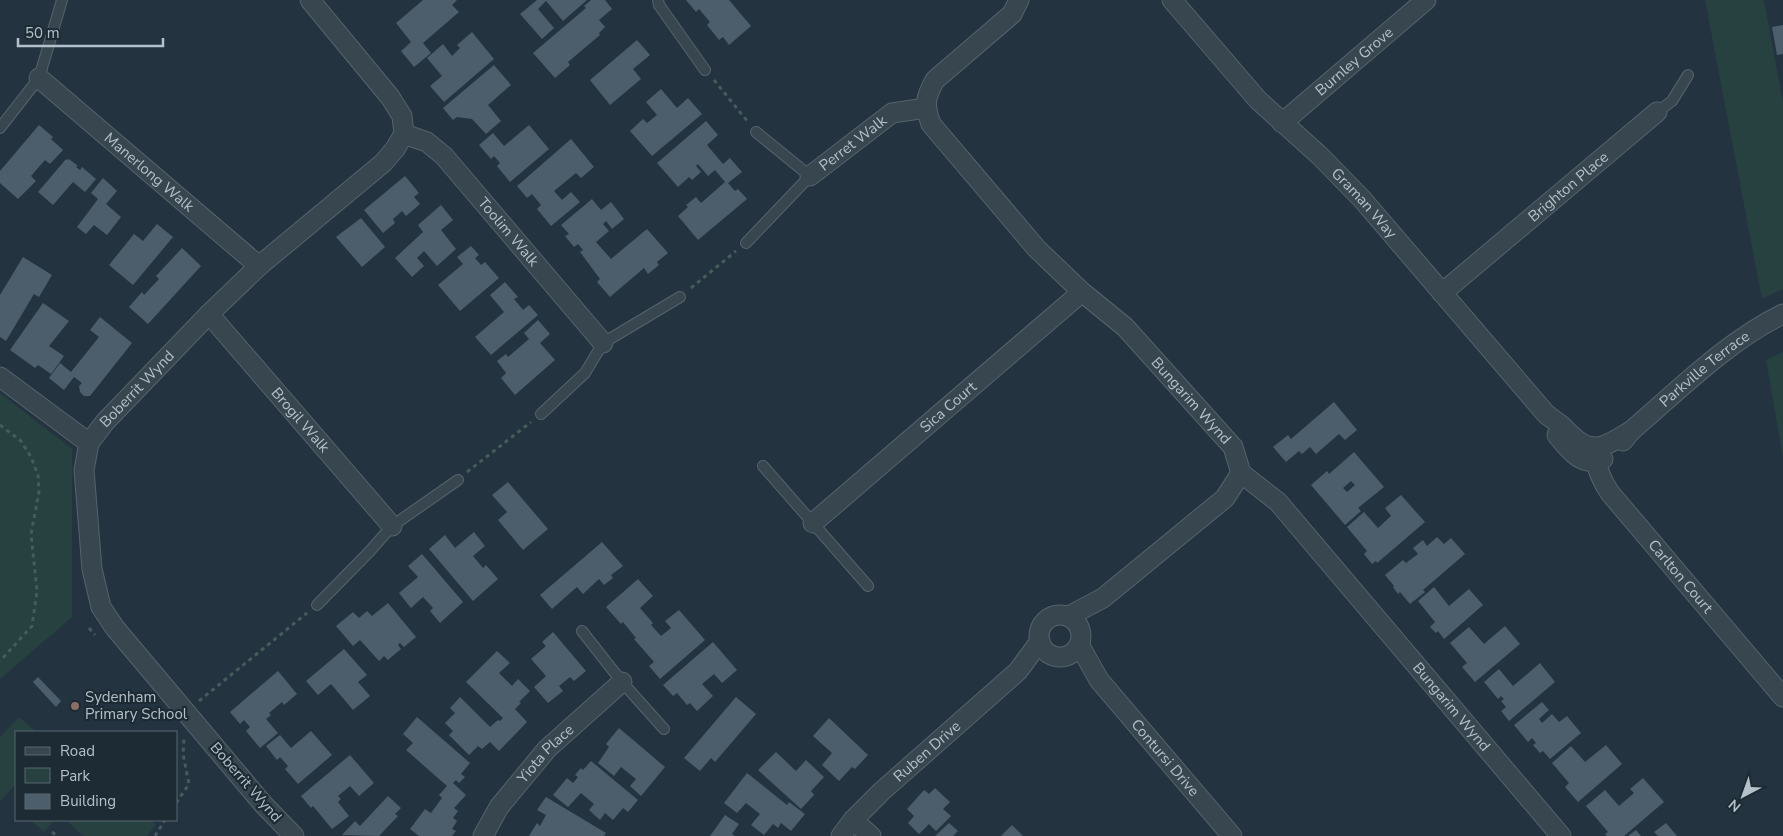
<svg xmlns="http://www.w3.org/2000/svg" width="1783" height="836" font-family="'Nunito Sans',sans-serif">
<style>
.green{fill:#264140}
.building{fill:#4c5e6b;fill-rule:evenodd}
.lines{fill:none;stroke-linecap:round;stroke-linejoin:round}
.service-casing{stroke:#56636d;stroke-width:12}
.minor-casing{stroke:#56636d;stroke-width:21}
.path{stroke:#445d5c;stroke-width:3;stroke-dasharray:4 4;stroke-linecap:butt}
.service{stroke:#384650;stroke-width:10}
.minor{stroke:#384650;stroke-width:19}
.education-dot{fill:#8d6e63;stroke:#1d2b35;stroke-width:2}
.labels{text-anchor:middle;stroke-width:4.5;stroke-linejoin:round;paint-order:stroke}
.street-label{font-size:15px;fill:#b4c0ca;stroke:#1d2b35}
.poi-label{font-size:15px;fill:#b4c0ca;stroke:#1d2b35;text-anchor:start}
</style>
<rect width="100%" height="100%" fill="#233440"/>
<g class="green">
<polygon points="1705,0 1764,0 1783,103 1783,289 1762,299"/>
<polygon points="1783,352 1783,458 1766,360"/>
<polygon points="0,393 72,449 72,617 0,679"/>
<polygon points="19,717 36,732 16,732 16,784 0,801 0,737"/>
<polygon points="30,820 55,820 44,832"/>
<polygon points="66,820 150,820 156,825 147,836 83,836"/>
</g>
<g class="building">
<polygon points="423,0 457,0 452,5 459,12 423,43 431,53 414,67 401,51 411,42 396,23"/>
<polygon points="537,0 587,0 563,21 546,1 538,9 554,28 542,39 520,14"/>
<polygon points="591,0 605,0 612,9 599,20 605,27 599,33 600,35 568,62 570,65 555,78 533,53 586,8 584,6"/>
<polygon points="686,0 729,0 751,26 729,45 723,37 719,40 707,25 710,22 699,9 696,12"/>
<polygon points="1783,25 1783,54 1777,55 1772,27"/>
<polygon points="472,32 494,59 444,102 430,86 442,76 427,58 443,44 452,56 460,48 457,45"/>
<polygon points="637,40 650,55 633,69 641,79 610,105 590,80"/>
<polygon points="494,65 511,85 488,105 501,121 486,134 472,119 457,117 453,120 443,108"/>
<polygon points="661,89 677,108 688,98 702,114 652,156 630,131 643,119 647,123 657,115 646,102"/>
<polygon points="706,121 718,135 707,145 723,164 730,158 742,172 728,183 735,191 738,189 747,199 698,240 678,216 688,207 686,205 696,197 701,203 725,182 715,170 708,176 698,164 696,166 701,172 692,180 689,177 678,187 657,163"/>
<polygon points="39,125 53,137 51,139 63,150 50,164 45,160 31,176 36,181 18,199 0,183 0,171"/>
<polygon points="529,125 549,149 510,182 497,166 500,163 494,156 491,159 479,145 493,133 504,146"/>
<polygon points="571,139 594,167 581,178 576,173 554,191 562,200 571,192 580,202 551,226 537,209 541,205 532,194 527,198 517,186"/>
<polygon points="66,159 67,160 69,159 78,166 76,167 80,170 82,167 96,179 85,192 73,182 53,205 38,192"/>
<polygon points="405,176 419,193 414,197 420,204 406,216 402,211 393,219 395,223 383,233 364,210"/>
<polygon points="103,178 117,191 106,204 121,217 107,235 94,225 86,234 77,227 98,199 91,193"/>
<polygon points="592,199 601,210 611,202 624,219 612,229 606,221 603,224 609,231 596,242 611,259 647,229 668,253 657,262 659,265 648,274 644,268 610,297 597,282 600,279 580,252 583,250 578,244 574,247 565,236 569,234 561,225"/>
<polygon points="441,205 453,220 441,230 456,249 437,266 424,251 417,258 424,266 412,277 395,258 423,232 418,225"/>
<polygon points="361,218 385,247 362,267 336,237"/>
<polygon points="157,224 173,237 133,285 109,265 134,234 143,241"/>
<polygon points="471,246 479,255 475,258 481,265 485,262 499,278 460,311 438,285 463,264 457,257"/>
<polygon points="182,248 201,266 148,324 129,307 142,292 144,295 159,279 156,276"/>
<polygon points="23,257 52,275 39,297 34,294 6,341 0,337 0,295"/>
<polygon points="505,282 518,297 514,299 523,310 529,305 538,315 491,355 475,337 504,312 490,295"/>
<polygon points="43,303 69,321 49,346 64,356 51,374 38,365 35,368 10,350"/>
<polygon points="100,317 132,343 90,396 84,396 80,392 79,386 82,383 74,377 64,390 49,378 60,363 71,372 99,337 90,330"/>
<polygon points="538,320 550,334 540,343 555,360 515,395 501,378 506,373 497,361 506,354 508,357 529,339 524,333"/>
<polygon points="1334,402 1357,430 1345,440 1339,434 1316,454 1310,447 1302,454 1299,451 1286,462 1273,447 1288,435 1291,439"/>
<path d="M1354 452 1384 487 1358 508 1361 511 1345 525 1311 485 1327 471 1329 474ZM1351 481 1355 485 1347 492 1343 488Z"/>
<polygon points="508,482 548,529 523,550 498,520 507,512 492,495"/>
<polygon points="1401,495 1425,522 1377,563 1376,561 1372,564 1364,554 1367,551 1347,527 1364,512 1378,528 1391,516 1385,508"/>
<polygon points="474,532 485,546 473,556 483,568 486,565 498,579 473,601 429,549 445,535 455,548"/>
<polygon points="1437,537 1444,544 1451,538 1465,554 1423,590 1425,592 1410,604 1400,592 1398,594 1393,587 1394,586 1385,575 1403,560 1406,563 1418,554 1413,548 1423,540 1427,546"/>
<polygon points="602,542 623,566 611,575 613,578 604,585 599,579 583,594 577,587 552,609 540,595"/>
<polygon points="422,554 463,602 440,623 430,611 433,608 423,597 411,608 399,593 418,577 408,566"/>
<polygon points="638,579 653,596 640,608 653,623 651,625 661,636 671,628 665,621 679,610 705,640 660,679 649,666 654,662 634,639 636,638 623,622 621,624 606,607"/>
<polygon points="1434,587 1449,606 1469,589 1483,605 1444,639 1438,631 1436,633 1430,627 1435,622 1418,601"/>
<polygon points="388,603 416,637 404,647 400,643 398,645 401,649 388,660 384,656 379,661 360,640 353,646 336,626 353,612 359,618 367,611 372,616"/>
<polygon points="1505,626 1520,644 1475,682 1462,667 1467,663 1450,643 1469,627 1484,644"/>
<polygon points="553,632 586,671 574,681 570,677 559,686 563,691 548,703 534,687 546,676 531,659 546,646 542,642"/>
<polygon points="713,642 737,670 722,683 714,674 702,684 713,696 697,711 690,703 687,705 677,693 673,696 663,685"/>
<polygon points="344,649 367,675 358,682 370,696 353,710 331,684 318,695 306,681"/>
<polygon points="497,651 510,663 499,673 512,686 518,679 530,691 519,702 521,703 515,709 527,722 499,751 490,742 482,749 478,746 469,755 449,735 453,731 445,723 455,713 450,708 460,697 490,727 498,720 500,721 503,718 466,682"/>
<polygon points="1540,663 1555,682 1509,721 1501,711 1506,707 1501,701 1504,699 1501,696 1498,699 1484,682 1499,669 1513,686"/>
<polygon points="278,671 297,694 284,705 282,702 269,713 271,715 266,719 278,733 260,748 246,731 250,727 244,720 240,724 230,712"/>
<polygon points="38,677 61,701 56,707 33,682"/>
<polygon points="736,697 756,714 715,762 711,758 700,771 684,758"/>
<polygon points="1542,702 1549,710 1539,719 1542,723 1552,714 1559,722 1567,716 1581,733 1550,759 1543,751 1540,753 1533,745 1536,743 1532,738 1528,742 1514,725"/>
<polygon points="417,717 470,763 461,774 465,777 459,783 456,780 453,783 466,795 454,808 458,811 453,818 457,821 452,829 456,831 452,836 419,836 410,829 425,809 431,813 442,798 439,795 447,786 406,750 413,743 403,734"/>
<polygon points="829,718 868,755 855,769 852,767 839,781 822,765 832,753 813,736"/>
<polygon points="619,728 665,767 641,796 630,786 636,779 621,767 614,776 598,763 609,747 606,744"/>
<polygon points="311,731 332,755 298,784 285,769 288,766 280,757 277,760 266,746 280,735 291,748"/>
<polygon points="1606,745 1622,764 1578,802 1565,787 1569,783 1552,763 1571,746 1585,762"/>
<polygon points="776,752 796,771 806,760 824,777 811,791 814,795 801,809 758,770"/>
<polygon points="350,755 374,783 359,796 350,786 338,796 341,799 338,802 349,816 332,829 313,806 311,808 301,796"/>
<polygon points="591,761 638,800 628,812 623,808 613,820 605,813 600,820 589,810 594,804 581,793 568,807 553,795 567,778 573,783 578,777 575,775 581,768 583,770"/>
<polygon points="747,773 787,805 789,802 805,814 791,831 781,823 778,828 773,824 764,835 751,825 760,814 746,803 737,813 724,803"/>
<polygon points="1643,778 1664,802 1624,836 1607,836 1605,834 1608,832 1586,806 1605,790 1619,806 1634,793 1630,789"/>
<polygon points="935,788 950,802 943,809 951,816 936,831 929,824 919,834 908,823 914,816 907,809 924,790 929,794"/>
<polygon points="388,796 401,808 395,814 398,816 379,836 342,835 355,821 360,826"/>
<polygon points="546,797 606,833 604,836 529,836 537,823 540,826 546,815 537,810"/>
<polygon points="725,815 739,824 732,834 735,836 710,836"/>
<polygon points="949,823 958,831 953,836 935,836"/>
<polygon points="1666,823 1677,836 1658,836 1654,832"/>
<polygon points="1012,825 1023,836 1001,836"/>
<polygon points="1636,830 1641,836 1628,836"/>
</g>
<g class="lines">
<defs>
<g id="service">
<polyline points="658,0 659,5 705,70"/>
<polyline points="1657,112 1672,101 1688,75"/>
<polyline points="0,128 39,78 62,0"/>
<polyline points="746,243 810,176 756,132"/>
<polyline points="541,414 585,373 603,343 680,297"/>
<polyline points="763,466 868,586"/>
<polyline points="317,605 369,552 392,526 458,480"/>
<polyline points="582,631 622,682 664,729"/>
</g>
<g id="minor">
<path id="s1" d="M1019 0 1012 14 935 80C925 98 924 104 931 124L1037 249 1082 292 1125 327 1233 447 1241 473 1278 502 1561 836"/>
<path id="s2" d="M1172 0 1258 100 1320 156 1362 199 1546 414C1551 418 1557 422 1562 426 1573 437 1585 451 1602 446 1612 443 1622 436 1631 431"/>
<path id="s3" d="M39 78 259 266"/>
<path id="s4" d="M1282 123 1426 0"/>
<path id="s5" d="M404 134 427 142 444 156 603 343"/>
<path id="s6" d="M810 176 892 113 926 108"/>
<path id="s7" d="M1442 293 1657 112"/>
<path id="s8" d="M209 314 392 526"/>
<polyline points="0,377 89,443"/>
<path d="M1557 435C1569 450 1582 468 1603 459"/>
<path id="s9" d="M1623 441 1631 431C1679 390 1726 342 1783 314"/>
<path id="s10" d="M1592 447C1595 463 1600 479 1610 493L1783 697"/>
<path id="s11" d="M813 523 1082 292"/>
<circle cx="1060" cy="636" r="21"/>
<polyline points="1069,616 1103,598 1225,498 1241,473"/>
<path id="s12" d="M1080 646 1099 680 1232 836"/>
<polyline points="853,820 871,836"/>
<path id="s13" d="M294 836 263 804 115 628 101 607 92 569 84 470 89 443 105 422 209 314 259 266 383 163 395 149 404 134 402 116 390 97 310 0"/>
<path id="s14" d="M483 836 499 807 547 749 622 682"/>
<path id="s15" d="M841 836 853 820 882 791 1018 671 1040 641"/>
</g>
</defs>
<use href="#service" class="service-casing"/>
<use href="#minor" class="minor-casing"/>
<g class="path">
<polyline points="714,80 748,122"/>
<polyline points="691,288 736,251"/>
<polyline points="0,425 21,441 31,457 38,475 39,492 31,534 37,591 32,626 0,661"/>
<polyline points="467,472 531,422"/>
<polyline points="89,628 95,635"/>
<polyline points="199,701 307,613"/>
<polyline points="176,803 189,784 183,754 184,739"/>
<polyline points="52,832 57,836"/>
<polyline points="155,836 165,820"/>
</g>
<use href="#service" class="service"/>
<use href="#minor" class="minor"/>
</g>
<circle class="education-dot" cx="75" cy="706" r="5"/>
<g class="labels">
<g class="street-label">
<text dy="5" stroke="none"><textPath href="#s4" startOffset="95">Burnley Grove</textPath></text>
<text dy="5" stroke="none"><textPath href="#s6" startOffset="54">Perret Walk</textPath></text>
<text dy="5" stroke="none"><textPath href="#s3" startOffset="145">Manerlong Walk</textPath></text>
<text dy="5" stroke="none"><textPath href="#s7" startOffset="165">Brighton Place</textPath></text>
<text dy="5" stroke="none"><textPath href="#s2" startOffset="280">Graman Way</textPath></text>
<text dy="5" stroke="none"><textPath href="#s5" startOffset="146">Toolim Walk</textPath></text>
<text dy="5" stroke="none"><textPath href="#s9" startOffset="109">Parkville Terrace</textPath></text>
<text dy="5" stroke="none"><textPath href="#s13" startOffset="538">Boberrit Wynd</textPath></text>
<text dy="5" stroke="none"><textPath href="#s1" startOffset="544">Bungarim Wynd</textPath></text>
<text dy="5" stroke="none"><textPath href="#s11" startOffset="178">Sica Court</textPath></text>
<text dy="5" stroke="none"><textPath href="#s8" startOffset="140">Brogil Walk</textPath></text>
<text dy="5" stroke="none"><textPath href="#s10" startOffset="159">Carlton Court</textPath></text>
<text dy="5" stroke="none"><textPath href="#s1" startOffset="949">Bungarim Wynd</textPath></text>
<text dy="5" stroke="none"><textPath href="#s15" startOffset="121">Ruben Drive</textPath></text>
<text dy="5" stroke="none"><textPath href="#s14" startOffset="104">Yiota Place</textPath></text>
<text dy="5" stroke="none"><textPath href="#s12" startOffset="141">Contursi Drive</textPath></text>
<text transform="translate(246 782) rotate(49)" y="5">Boberrit Wynd</text>
</g>
<g class="poi-label">
<text x="85" y="702">Sydenham<tspan x="85" dy="17">Primary School</tspan></text>
</g>
</g>
<rect x="15" y="731" width="162" height="90" fill="#1d2b35" stroke="#596771"/>
<rect x="25" y="747" width="25" height="8" fill="#384650" stroke="#596771"/>
<text x="60" y="756" font-size="15" fill="#b4c0ca">Road</text>
<rect x="25" y="768" width="25" height="15" fill="#264140" stroke="#596771"/>
<text x="60" y="781" font-size="15" fill="#b4c0ca">Park</text>
<rect x="25" y="794" width="25" height="15" fill="#4c5e6b" stroke="#596771"/>
<text x="60" y="806" font-size="15" fill="#b4c0ca">Building</text>
<g transform="translate(1743 796) rotate(221)" stroke="#1d2b35" stroke-width="4" paint-order="stroke">
<path d="M0-4L9 19L0 12L-9 19Z" fill="#b4c0ca"/>
<text y="-8" font-size="14" font-weight="bold" text-anchor="middle" fill="#b4c0ca">N</text>
</g>
<path d="M18 38v8h145v-8" fill="none" stroke="#b4c0ca" stroke-width="2.5"/>
<text x="25" y="38" font-size="15" fill="#b4c0ca" stroke="#1d2b35" stroke-width="4" paint-order="stroke">50 m</text>
</svg>
